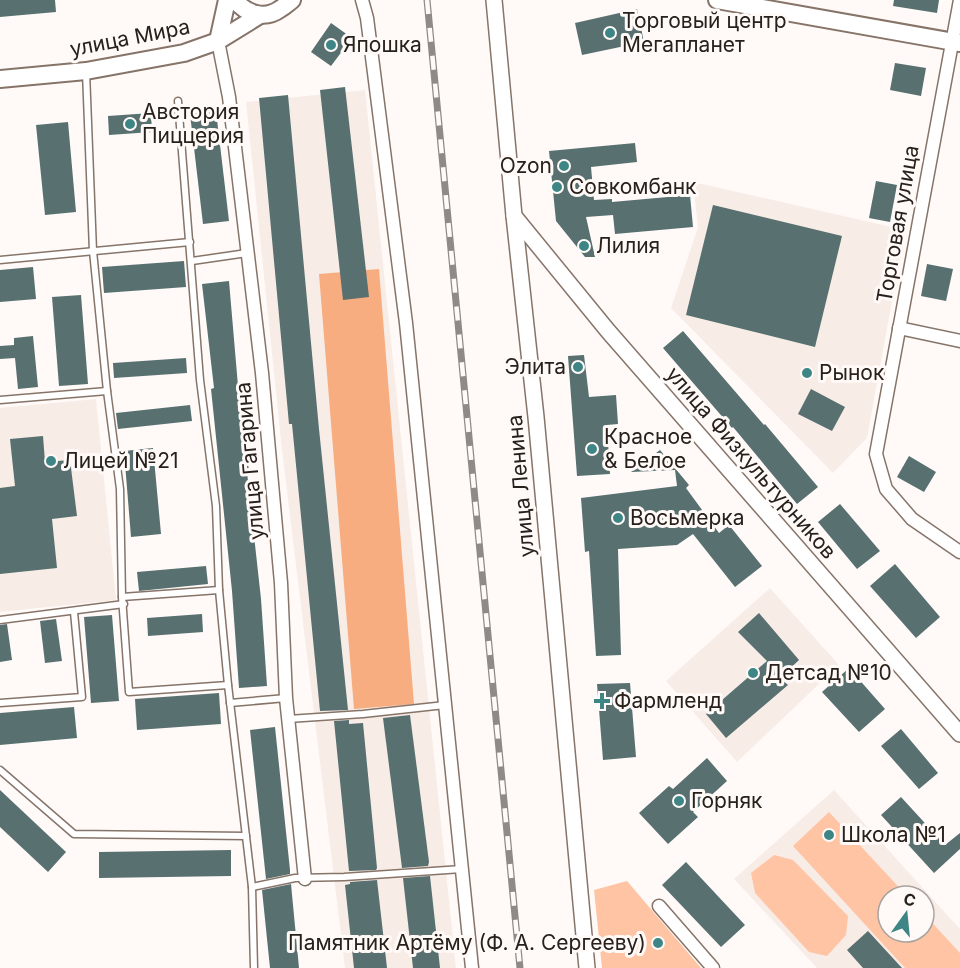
<svg xmlns="http://www.w3.org/2000/svg" width="960" height="968" font-family="Inter,sans-serif">
<style>
.built{fill:#f8ece6;fill-rule:evenodd}
.green{fill:#ffc4a3}
.forest{fill:#f8ad81}
.building{fill:#587070}
.lines{fill:none;stroke-linecap:round;stroke-linejoin:round}
.service-casing{stroke:#867469;stroke-width:9}
.minor-casing{stroke:#867469;stroke-width:15}
.tertiary-casing{stroke:#867469;stroke-width:18}
.secondary-casing{stroke:#867469;stroke-width:20}
.service{stroke:#fff;stroke-width:6}
.minor{stroke:#fff;stroke-width:12}
.tertiary{stroke:#fff;stroke-width:15}
.secondary{stroke:#fff;stroke-width:16}
.rail-casing{stroke:#908a87;stroke-width:7}
.rail{stroke:#fffaf8;stroke-width:4.5;stroke-dasharray:14;stroke-linecap:butt}
.poi-dot{fill:#3e8686;stroke:#fffaf8;stroke-width:2}
.labels{text-anchor:middle;stroke-width:6;stroke-linejoin:round;paint-order:stroke}
.poi-label{font-size:21px;fill:#27201b;stroke:#fffaf8;text-anchor:start}
.street-label{font-size:21px;fill:#27201b;stroke:#fffaf8}
</style>
<rect width="100%" height="100%" fill="#fffaf8"/>
<g class="built">
<polygon points="365,90 456,968 345,968 282,450 246,102"/>
<polygon points="693,182 905,230 867,438 833,473 671,308 698,227"/>
<polygon points="96,399 116,600 0,612 0,408"/>
<polygon points="770,588 839,665 737,762 666,681"/>
<path d="M834 790 960 929V968H817L734 879ZM888 896H924V932H888Z"/>
</g>
<g class="green">
<polygon points="829,812 907,896 888,896 888,932 924,932 924,914 960,953 960,968 905,968 793,846"/>
<polygon points="774,855 793,860 848,916 846,935 827,956 809,952 755,893 751,873"/>
<polygon points="627,881 701,968 602,968 594,890"/>
</g>
<polygon class="forest" points="379,269 414,704 354,709 319,274"/>
<g class="building">
<polygon points="0,0 55,0 56,12 0,17"/>
<polygon points="894,0 939,0 937,13 893,6"/>
<polygon points="637,9 644,42 582,55 575,23"/>
<polygon points="331,23 352,38 331,66 311,52"/>
<polygon points="895,63 926,68 921,96 890,90"/>
<polygon points="345,87 369,297 343,300 320,90"/>
<polygon points="288,95 319,429 348,710 320,711 292,424 289,424 259,98"/>
<polygon points="216,111 229,221 203,224 190,114"/>
<polygon points="151,113 152,132 109,135 108,116"/>
<polygon points="68,122 76,212 45,215 36,125"/>
<polygon points="635,143 637,162 591,167 594,200 612,199 612,202 690,195 693,227 615,234 613,215 586,217 595,257 585,257 556,221 549,151"/>
<polygon points="876,181 897,185 890,222 869,218"/>
<polygon points="713,205 842,236 815,347 686,315"/>
<polygon points="184,261 186,287 104,293 102,267"/>
<polygon points="927,264 953,269 946,301 921,296"/>
<polygon points="33,267 36,299 0,302 0,270"/>
<polygon points="229,281 238,386 240,386 249,472 247,472 261,599 267,686 239,688 232,591 211,389 214,388 202,284"/>
<polygon points="81,295 88,384 59,386 52,297"/>
<polygon points="683,331 764,425 765,424 818,487 797,504 733,427 732,428 663,348"/>
<polygon points="33,336 38,387 18,389 15,358 0,359 0,346 14,345 14,338"/>
<polygon points="584,355 589,397 616,395 618,424 607,425 610,474 577,476 568,356"/>
<polygon points="186,358 187,373 114,378 113,363"/>
<polygon points="811,389 845,407 832,431 798,414"/>
<polygon points="190,405 192,421 118,429 116,413"/>
<polygon points="43,436 45,462 70,460 77,516 52,519 57,568 0,574 0,488 15,486 10,439"/>
<polygon points="153,448 161,534 131,537 124,451"/>
<polygon points="660,450 689,485 686,488 719,533 729,525 762,566 735,587 693,534 677,545 618,549 621,655 596,656 589,551 585,552 581,498 677,486 675,470 631,472"/>
<polygon points="909,456 936,472 924,492 897,477"/>
<polygon points="840,504 880,551 857,569 818,522"/>
<polygon points="895,564 940,617 916,638 870,586"/>
<polygon points="206,566 208,584 139,591 137,572"/>
<polygon points="759,613 799,660 780,678 788,685 726,738 706,714 767,661 738,632"/>
<polygon points="202,614 203,632 148,636 147,618"/>
<polygon points="112,615 119,701 91,703 84,617"/>
<polygon points="56,619 62,661 45,663 40,621"/>
<polygon points="7,624 12,660 0,662 0,625"/>
<polygon points="849,668 885,709 859,732 822,692"/>
<polygon points="630,683 636,757 603,760 597,684"/>
<polygon points="219,693 221,724 137,730 135,699"/>
<polygon points="74,707 77,738 0,745 0,713"/>
<polygon points="410,715 429,862 428,866 402,868 383,718"/>
<polygon points="349,720 349,724 363,723 377,868 376,870 349,871 334,721"/>
<polygon points="275,727 290,870 290,874 266,879 250,730"/>
<polygon points="901,729 938,773 919,789 881,746"/>
<polygon points="707,758 727,781 693,812 698,817 668,844 639,813 669,786 673,789"/>
<polygon points="0,790 66,852 48,872 0,827"/>
<polygon points="901,797 945,845 960,833 960,849 934,873 881,815"/>
<polygon points="231,850 231,876 99,878 99,852"/>
<polygon points="686,862 745,925 721,947 662,885"/>
<polygon points="430,876 440,968 413,968 403,878"/>
<polygon points="377,880 387,968 354,968 345,885 350,884 350,882"/>
<polygon points="291,884 299,968 270,968 262,890"/>
<polygon points="868,931 902,968 863,968 847,950"/>
</g>
<g class="lines">
<defs>
<g id="service">
<polyline points="86,72 93,251 107,391 120,489 122,597 129,692 228,685"/>
<polyline points="178,101 200,380 216,506 219,590 228,685 252,887 254,968"/>
<polyline points="0,260 190,242"/>
<polyline points="192,261 247,253"/>
<polyline points="0,400 107,391"/>
<polyline points="122,597 219,590"/>
<polyline points="0,620 124,604"/>
<polyline points="0,703 82,697 74,612"/>
<polyline points="230,703 286,698"/>
<polyline points="288,719 363,714 445,705"/>
<polyline points="0,770 74,834 246,836"/>
<polyline points="252,887 295,878 344,877 462,869"/>
</g>
<g id="minor">
<polyline points="362,0 367,18 406,323 472,968"/>
<polyline points="960,0 876,454 886,489 912,519 960,552"/>
<polyline points="218,41 229,97 262,373 281,583 286,698 305,879"/>
<polyline points="899,328 960,341"/>
<polyline points="659,906 713,968"/>
</g>
<g id="tertiary">
<polyline points="494,0 514,216 536,417 587,968"/>
<polyline points="514,216 608,331 960,734"/>
</g>
<g id="secondary">
<path d="M235 0C246 14 265 20 280 9 285 6 288 3 292 0"/>
<polyline points="717,0 960,43"/>
<polyline points="218,41 227,0"/>
<polyline points="0,79 86,71 184,53 218,41 260,15"/>
</g>
</defs>
<use href="#service" class="service-casing"/>
<use href="#minor" class="minor-casing"/>
<use href="#tertiary" class="tertiary-casing"/>
<use href="#secondary" class="secondary-casing"/>
<use href="#service" class="service"/>
<use href="#minor" class="minor"/>
<use href="#tertiary" class="tertiary"/>
<use href="#secondary" class="secondary"/>
<defs>
<polyline id="rail" points="427,0 520,968"/>
</defs>
<use href="#rail" class="rail-casing"/>
<use href="#rail" class="rail"/>
</g>
<g class="poi-dot">
<circle cx="610" cy="33" r="6"/>
<circle cx="331" cy="45" r="6"/>
<circle cx="130" cy="124" r="6"/>
<circle cx="564" cy="166" r="6"/>
<circle cx="557" cy="187" r="6"/>
<circle cx="584" cy="246" r="6"/>
<circle cx="578" cy="367" r="6"/>
<circle cx="807" cy="373" r="6"/>
<circle cx="592" cy="449" r="6"/>
<circle cx="51" cy="461" r="6"/>
<circle cx="618" cy="518" r="6"/>
<circle cx="753" cy="673" r="6"/>
<path d="M599 692h6v6h6v6h-6v6h-6v-6h-6v-6h6z"/>
<circle cx="679" cy="801" r="6"/>
<circle cx="829" cy="835" r="6"/>
<circle cx="658" cy="943" r="6"/>
</g>
<g class="labels">
<g class="poi-label">
<text x="622" y="28">Торговый центр<tspan x="622" dy="24">Мегапланет</tspan></text>
<text x="343" y="52">Япошка</text>
<text x="142" y="119">Австория<tspan x="142" dy="24">Пиццерия</tspan></text>
<text x="552" y="173" text-anchor="end">Ozon</text>
<text x="569" y="194">Совкомбанк</text>
<text x="596" y="253">Лилия</text>
<text x="566" y="374" text-anchor="end">Элита</text>
<text x="819" y="380">Рынок</text>
<text x="604" y="444">Красное<tspan x="604" dy="24">&amp; Белое</tspan></text>
<text x="63" y="468">Лицей №21</text>
<text x="630" y="525">Восьмерка</text>
<text x="765" y="680">Детсад №10</text>
<text x="614" y="708">Фармленд</text>
<text x="691" y="808">Горняк</text>
<text x="841" y="842">Школа №1</text>
<text x="646" y="950" text-anchor="end">Памятник Артёму (Ф. А. Сергееву)</text>
</g>
<g class="street-label">
<text transform="translate(130 38) rotate(-11)" y="7">улица Мира</text>
<text transform="translate(898 224) rotate(-80)" y="7">Торговая улица</text>
<text transform="translate(250 461) rotate(-95)" y="7">улица Гагарина</text>
<text transform="translate(751 463) rotate(49)" y="7">улица Физкультурников</text>
<text transform="translate(521 486) rotate(-95)" y="7">улица Ленина</text>
</g>
</g>
<g transform="translate(906 914) rotate(15)"><circle r="28" fill="#fffaf8" stroke="#a9a3a0" stroke-width="1.5"/>
<path d="M0-4.5L10 22L0 15L-10 22Z" fill="#3e8686"/>
<text y="-9" font-size="16" font-weight="bold" text-anchor="middle" fill="#27201b">С</text>
</g>
</svg>
